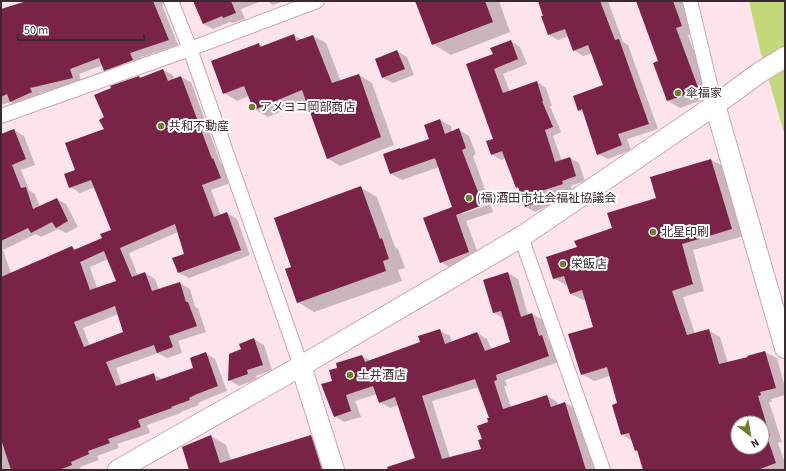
<svg xmlns="http://www.w3.org/2000/svg" width="786" height="471" font-family="'Source Sans 3','Noto Sans JP',sans-serif">
<style>
.water{fill:#c2d879}
.shadow{fill:#0003;fill-rule:evenodd}
.building{fill:#792347;fill-rule:evenodd}
.lines{fill:none;stroke-linecap:round;stroke-linejoin:round}
.street-casing{stroke:#cda5b1;stroke-width:16}
.secondary-casing{stroke:#cda5b1;stroke-width:22}
.street{stroke:#fff;stroke-width:14}
.secondary{stroke:#fff;stroke-width:20}
.poi-dot{fill:#6d7e2d;stroke:#fff;stroke-width:1.5}
.labels{text-anchor:middle;stroke-width:4;stroke-linejoin:round;paint-order:stroke}
.poi-label{font-size:12px;fill:#392a2f;stroke:#fff;text-anchor:start}
</style>
<rect width="100%" height="100%" fill="#fde3eb"/>
<polygon class="water" points="749,1 785,1 785,136 760,50"/>
<g class="shadow">
<polygon points="25,1 169,1 170,2 162,5 178,45 139,58 142,65 114,75 105,70 103,65 79,74 82,83 39,93 41,97 20,107 11,102 1,105 1,15 26,2"/>
<polygon points="194,1 262,1 241,9 245,19 233,23 230,22 213,29 203,24"/>
<polygon points="267,1 284,1 273,5"/>
<polygon points="417,1 499,1 510,32 451,55 433,44"/>
<polygon points="539,1 608,1 623,42 628,45 658,129 627,139 631,150 608,159 598,154 584,113 579,110 604,86 592,53 583,56 574,50 569,36 558,40 549,35"/>
<polygon points="643,1 682,1 694,33 688,35 710,97 680,108 668,101 659,62"/>
<polygon points="293,35 303,40 313,36 326,43 341,82 359,75 372,83 394,145 340,166 327,158 307,101 268,117 255,109 249,96 237,101 224,93 259,44 263,47"/>
<polygon points="511,41 520,47 527,64 503,74 510,92 537,82 546,88 552,106 550,106 561,132 553,136 562,161 570,158 579,163 585,181 570,186 572,189 547,198 549,205 535,212 526,207 520,189 516,187 506,158 501,160 492,154 495,139 467,65 494,55"/>
<polygon points="397,51 407,57 414,75 393,83 383,78"/>
<path d="M163 70 173 75 174 79 181 77 191 82 221 164 223 165 230 183 211 190 221 216 227 213 237 219 250 255 189 278 179 273 174 259 186 254 178 232 129 253 138 276 145 273 155 279 159 290 180 283 190 289 195 307 198 308 206 332 178 341 182 353 167 358 158 353 116 368 122 385 153 374 162 379 194 368 205 353 215 359 227 391 207 399 198 403 199 405 181 412V413L147 425 150 433 117 444 119 448 97 456 99 460 80 467 81 470H1V135L14 130 24 136 35 165 21 170 29 190 35 194 40 207 57 199 66 204 78 227 66 233 58 229 41 237 36 234 3 250 11 273 72 247 77 250 103 239 112 230 95 187 80 193 70 187 77 171 105 129 106 118 139 77 141 78ZM108 259 118 282 97 288 90 267ZM118 314 125 333 90 346 83 328Z"/>
<path d="M440 120 451 126 452 132 458 129 469 136 476 154 473 156 493 212 466 221 480 258 452 269 441 262 453 208 439 167 402 180 391 174 401 150 430 139ZM487 203 488 205 462 214V212Z"/>
<path d="M711 160 723 166 744 236 693 250 704 291 683 297 695 334 708 330 720 337 728 363 749 358 765 352 777 358 785 388V395L771 399 772 402H769L782 442 778 443 785 463V470H644L638 452 636 450 632 441 622 434 618 403 610 376 594 381 582 374 594 327 586 299 583 300 571 294 568 284 566 285 554 278 578 248 613 229ZM738 423H762V447H738Z"/>
<polygon points="361,188 377,197 395,247 398,249 405,268 398,270 402,281 314,312 298,302 293,268"/>
<path d="M508 273 518 279 528 315 532 314 543 320 548 340 552 342 559 362 505 380 507 386H504L511 407 547 396 557 402 558 405 565 403 575 408 592 462 596 465 598 470H400L416 459 399 405 390 408 380 402 377 394 355 401 361 417 344 422 334 416V381L338 368 362 356 371 361 421 343 440 331 450 336 452 343 477 333 487 339 492 350 511 343 504 319 494 313ZM479 387 490 418 482 450 450 458 432 401Z"/>
<polygon points="254,339 264,345 272,370 256,376 257,379 239,386 229,380 242,349"/>
<polygon points="211,436 226,445 231,461 311,436 327,445 335,470 190,470"/>
</g>
<g class="building">
<polygon points="27,1 153,1 169,40 130,53 133,60 104,71 99,58 70,69 73,78 30,88 32,92 10,102 7,94 1,97 1,9"/>
<polygon points="193,1 231,1 236,13 223,18 222,16 203,24"/>
<polygon points="415,1 485,1 493,22 432,45"/>
<polygon points="538,1 600,1 615,40 619,39 649,124 618,134 622,145 597,155 582,109 578,111 573,96 603,85 588,45 573,51 565,29 548,35 541,16 543,16"/>
<polygon points="636,1 673,1 682,26 676,28 699,90 667,101 653,63 658,61"/>
<polygon points="294,34 296,41 313,35 332,83 359,74 381,137 327,159 302,90 254,110 244,86 223,94 211,61 259,43 260,47"/>
<polygon points="511,40 518,59 494,69 503,93 537,81 543,101 542,101 553,127 545,130 555,162 570,157 576,176 562,181 563,184 538,192 540,200 525,207 518,187 516,188 502,151 491,155 486,141 493,139 466,64 493,54 490,48"/>
<polygon points="397,50 405,69 382,78 375,59"/>
<path d="M163 69 168 81 181 76 212 159 213 158 221 178 202 185 214 217 227 212 241 250 178 273 172 258 184 254 175 224 120 248 132 277 145 272 152 291 180 282 186 302H188L197 326 169 336 173 347 157 353 154 345 106 362 116 386 154 373 156 381 193 368 190 358 206 352 218 386 197 394 189 398 190 400 171 407 172 408 138 420 141 427 108 439 110 443 88 451 89 454 71 462 72 465 59 470H11L1 439V277L72 246 74 250 102 238 100 234 111 230 91 180 69 188 64 174 75 170 65 143 104 129 99 120 104 117 94 95 111 88 110 86 139 76 140 78ZM104 251 116 281 90 290 80 262ZM115 306 123 332 84 347 74 322Z"/>
<polygon points="440,119 445,134 459,128 466,148 462,150 483,205 456,215 469,252 440,263 423,218 452,207 435,158 390,174 383,154 400,148 400,149 429,139 424,125"/>
<polygon points="14,129 26,159 12,165 21,188 26,187 33,209 57,198 68,221 56,228 52,222 31,233 28,228 1,241 1,134"/>
<path d="M711 159 732 229 682 244 693 284 672 291 687 335 709 329 719 364 748 357 747 356 765 351 776 388 760 392 761 395 758 396 770 436 767 437 776 463 757 470H643L637 450 635 451 629 433 621 435 612 405 617 403 607 367 581 375 568 334 593 327 582 290 570 294 564 276 553 279 546 257 577 247 574 241 612 228 607 213 656 198 650 177ZM738 423H762V447H738Z"/>
<polygon points="361,186 380,239 382,238 389,259 383,261 386,271 297,303 285,269 291,267 274,218"/>
<path d="M508 272 521 317 532 313 539 336 542 335 549 356 496 375 497 380 494 381 503 409 547 395 551 407 565 402 586 470H388L387 467 415 458 395 397 379 403 373 386 346 395 351 411 334 417 321 384 332 381 329 370 337 368 336 363 362 355 365 362 420 342 418 336 440 329 445 344 477 332 485 351 510 342 501 311 493 313 483 280ZM475 379 489 418H487L488 422 477 426 482 439 478 440 481 449 442 459 422 396Z"/>
<polygon points="254,338 263,365 247,370 248,374 228,381 229,354 241,349 239,344"/>
<polygon points="211,435 220,463 311,435 322,470 189,470 182,447"/>
</g>
<g class="lines">
<defs>
<g id="street">
<polyline points="171,1 190,49 301,366"/>
<polyline points="690,1 715,105"/>
<polyline points="1,116 190,49 317,1"/>
<polyline points="521,237 603,470"/>
</g>
<g id="secondary">
<polyline points="715,105 785,348"/>
<polyline points="301,366 334,470"/>
<polyline points="118,470 301,366 521,237 715,105 759,73 785,57"/>
</g>
</defs>
<use href="#street" class="street-casing"/>
<use href="#secondary" class="secondary-casing"/>
<use href="#street" class="street"/>
<use href="#secondary" class="secondary"/>
</g>
<g class="poi-dot">
<circle cx="678" cy="93" r="4"/>
<circle cx="252" cy="107" r="4"/>
<circle cx="161" cy="126" r="4"/>
<circle cx="469" cy="198" r="4"/>
<circle cx="653" cy="232" r="4"/>
<circle cx="563" cy="264" r="4"/>
<circle cx="350" cy="375" r="4"/>
</g>
<g class="labels">
<g class="poi-label">
<text x="686" y="97">傘福家</text>
<text x="260" y="111">アメヨコ岡部商店</text>
<text x="169" y="130">共和不動産</text>
<text x="477" y="202">(福)酒田市社会福祉協議会</text>
<text x="661" y="236">北星印刷</text>
<text x="571" y="268">栄飯店</text>
<text x="358" y="379">土井酒店</text>
</g>
</g>
<rect width="786" height="471" fill="none" stroke="#392a2f" stroke-width="4"/>
<g transform="translate(750 435) rotate(149)"><circle r="19" fill="#ffffff" stroke="#b0aaac"/>
<path d="M0-3L7 15L0 10L-7 15Z" fill="#6d7e2d"/>
<text y="-6" font-size="11" font-weight="bold" text-anchor="middle" fill="#392a2f">N</text>
</g>
<path d="M18 34v6h126v-6" fill="none" stroke="#392a2f" stroke-width="2"/>
<text x="24" y="34" font-size="12" fill="#392a2f" stroke="#ffffff" stroke-width="3" paint-order="stroke">50 m</text>
</svg>
